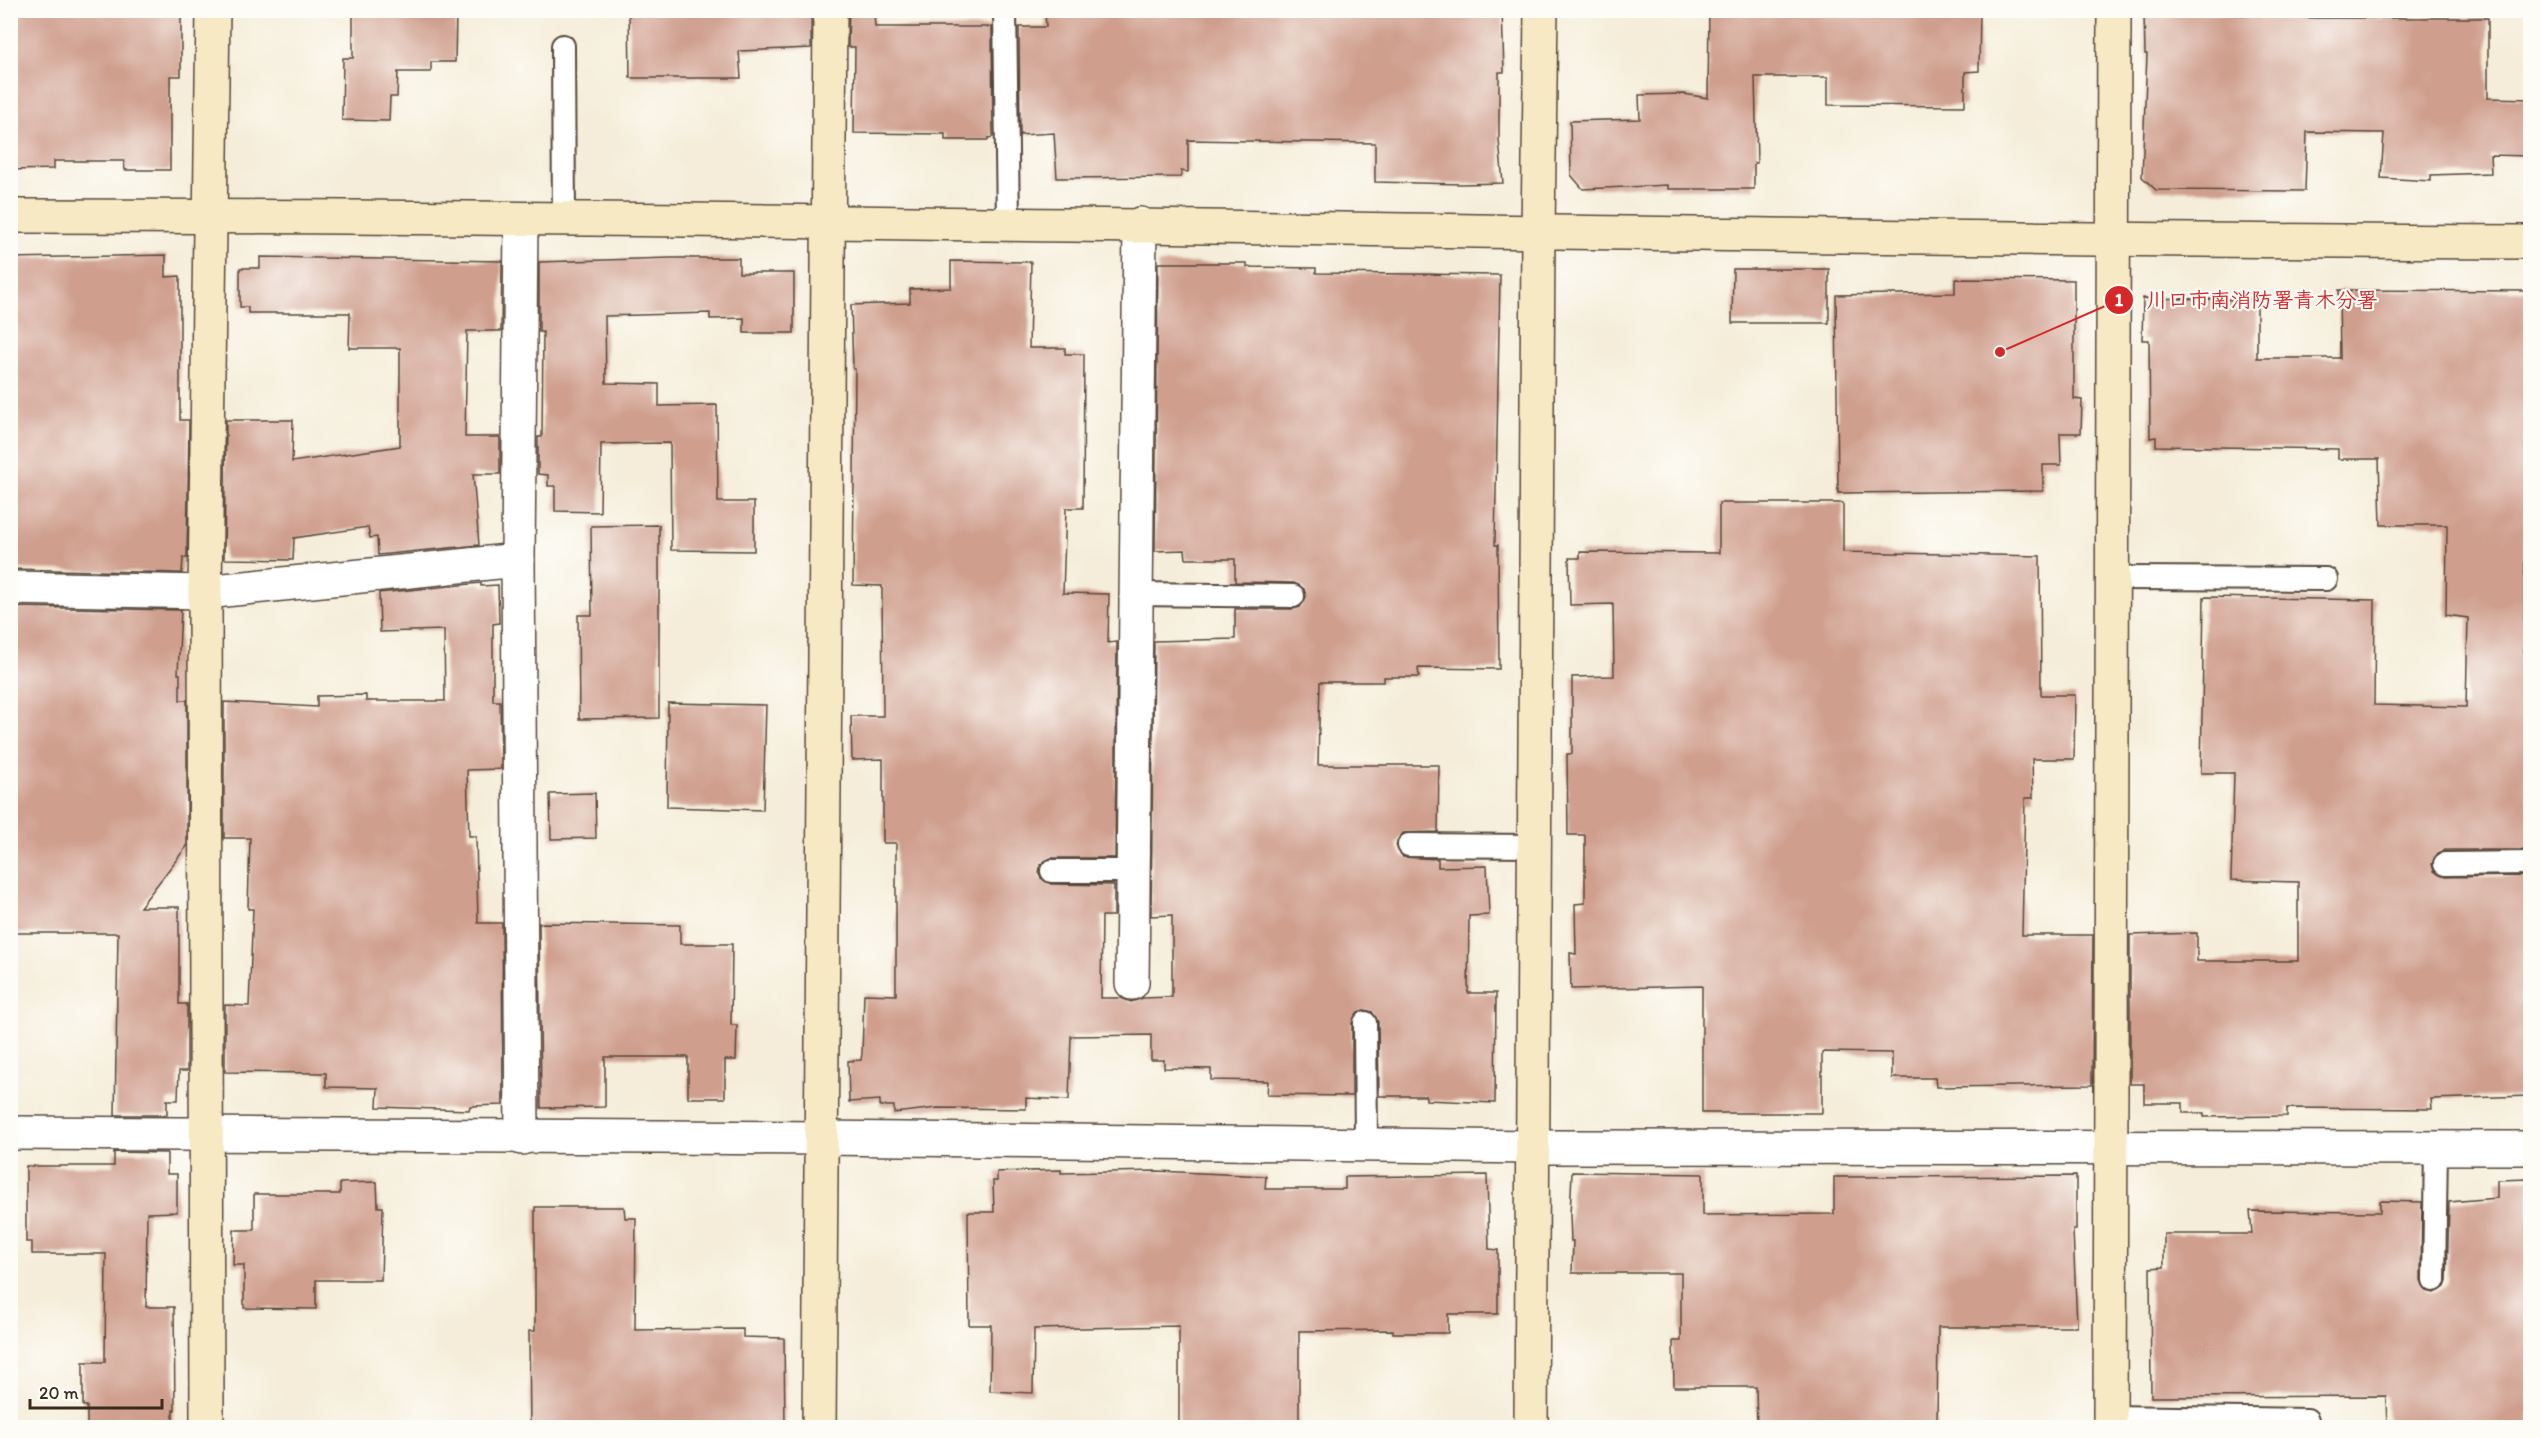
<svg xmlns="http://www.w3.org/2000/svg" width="2541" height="1438" font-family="Itim,'Klee One',sans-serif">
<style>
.building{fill:#cf9e8d}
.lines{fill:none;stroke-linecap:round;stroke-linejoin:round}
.lane-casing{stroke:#57473a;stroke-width:26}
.street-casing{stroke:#57473a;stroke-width:36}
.secondary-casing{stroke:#57473a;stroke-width:36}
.lane{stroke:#fff;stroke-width:22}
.street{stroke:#fff;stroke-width:33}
.secondary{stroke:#f6e9c3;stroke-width:33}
.leader{fill:none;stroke:#d62828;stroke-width:2}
.callout-dot{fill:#d62828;stroke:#fdfcf7;stroke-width:2}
.mark-label{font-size:18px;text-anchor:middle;font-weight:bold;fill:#fff}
.callout-label{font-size:21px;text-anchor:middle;font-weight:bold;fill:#d62828;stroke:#fdfcf7;stroke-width:4.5;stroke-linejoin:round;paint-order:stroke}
</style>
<rect width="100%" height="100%" fill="#fdfcf7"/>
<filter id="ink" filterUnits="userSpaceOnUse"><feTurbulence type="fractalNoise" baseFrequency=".0167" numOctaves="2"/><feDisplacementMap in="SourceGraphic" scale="12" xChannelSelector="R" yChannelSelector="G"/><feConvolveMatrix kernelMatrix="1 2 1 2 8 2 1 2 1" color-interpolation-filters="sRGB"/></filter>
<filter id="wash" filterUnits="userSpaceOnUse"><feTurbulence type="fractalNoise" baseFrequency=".008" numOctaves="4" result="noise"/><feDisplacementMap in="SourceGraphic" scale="24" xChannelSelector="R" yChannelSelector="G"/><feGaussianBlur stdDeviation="1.35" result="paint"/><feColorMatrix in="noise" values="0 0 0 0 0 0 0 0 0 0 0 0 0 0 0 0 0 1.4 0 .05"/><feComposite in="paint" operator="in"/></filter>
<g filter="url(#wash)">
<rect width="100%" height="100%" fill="#f5edd9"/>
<g id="blocks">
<g class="building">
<polygon points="14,10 181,10 181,76 170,76 170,170 125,170 124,161 54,161 54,169 11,170"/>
<polygon points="365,10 456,14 455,62 431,62 431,72 398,72 397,97 390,97 389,121 342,120 343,58 353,58 353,12"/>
<polygon points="629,10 811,10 811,48 739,51 741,78 630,78"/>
<polygon points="849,10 874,10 875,27 992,27 993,137 988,138 988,140 945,140 945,134 854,133 855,47 848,47"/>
<polygon points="1045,10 1502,10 1504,72 1499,72 1499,140 1503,183 1462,184 1375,182 1375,143 1188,140 1188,172 1181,171 1181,177 1057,178 1054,133 1020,135 1019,27 1046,27"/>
<polygon points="1709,10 1980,10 1979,71 1965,72 1965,106 1828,105 1828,77 1755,77 1757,163 1754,163 1754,189 1668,189 1668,185 1583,189 1571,175 1570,121 1640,119 1639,95 1684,94 1708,98"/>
<polygon points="2197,13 2316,18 2488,18 2488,98 2530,99 2530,156 2490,155 2491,173 2431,175 2431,181 2381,178 2384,133 2307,132 2305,191 2156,190 2142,177 2147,54 2145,54 2144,14"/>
<polygon points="166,255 166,277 180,276 180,420 189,420 187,558 183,558 182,573 10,569 10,258"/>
<polygon points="260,257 502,261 501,331 467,331 465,437 500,437 500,474 473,474 479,545 378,555 377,537 370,538 368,527 294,538 293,560 224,559 226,420 293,420 292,462 400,446 400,348 349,348 350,313 248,313 248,307 240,307 240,268 260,268"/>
<polygon points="670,258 739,258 739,273 794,273 794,333 744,333 744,318 710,319 710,313 605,316 606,383 659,384 659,406 717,405 718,502 754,502 754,551 671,550 670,443 601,444 600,512 555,511 555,486 548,486 548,475 538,474 538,437 542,437 543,332 539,332 539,262"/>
<polygon points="951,261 1031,262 1029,348 1065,348 1065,354 1084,354 1083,508 1066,508 1063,593 1109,594 1108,643 1117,642 1115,858 1051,858 1041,864 1039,872 1041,878 1051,884 1114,885 1114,916 1102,916 1101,998 1121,998 1131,1002 1143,998 1172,997 1172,915 1151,916 1154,641 1235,639 1235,609 1293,609 1300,607 1306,597 1304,589 1294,583 1235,582 1235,559 1186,559 1185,550 1155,551 1158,263 1247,263 1247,267 1316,268 1316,273 1500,275 1495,545 1498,545 1499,669 1418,668 1419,677 1384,677 1384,682 1320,682 1318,765 1439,765 1438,832 1403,833 1396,845 1403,857 1438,859 1438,867 1487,866 1489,915 1469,916 1468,993 1496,993 1495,1103 1426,1100 1426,1096 1379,1096 1378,1022 1372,1012 1365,1010 1358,1012 1352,1023 1352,1096 1267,1095 1268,1081 1211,1080 1211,1069 1164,1068 1164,1060 1151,1060 1151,1035 1071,1036 1069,1100 1026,1098 1026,1109 938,1108 894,1113 894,1106 880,1106 880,1100 849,1102 848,1061 861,1060 862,1054 864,994 896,995 896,843 883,843 883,759 852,760 851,716 883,716 882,586 853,585 855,369 853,369 851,305 910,303 910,289 951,288"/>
<polygon points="1733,269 1829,269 1829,323 1732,323"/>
<polygon points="1955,279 2074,280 2074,399 2082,400 2081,433 2060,433 2061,465 2043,465 2043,491 1838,493 1836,295 1955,293"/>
<polygon points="2339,290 2530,291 2530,532 2525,532 2524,652 2530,652 2530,850 2445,850 2438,853 2432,864 2434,871 2445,877 2530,876 2530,1096 2431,1099 2432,1109 2287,1108 2287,1116 2204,1117 2204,1113 2183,1113 2183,1103 2144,1103 2144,1084 2130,1084 2130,935 2197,933 2197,961 2298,961 2298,882 2231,880 2234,773 2201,773 2204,597 2375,600 2374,705 2466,707 2468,618 2446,615 2447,525 2381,525 2379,459 2338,459 2338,449 2156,446 2156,437 2150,438 2149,340 2142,340 2143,298 2257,300 2257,358 2340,358"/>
<polygon points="1719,503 1843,503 1843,552 2040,556 2041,695 2075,695 2074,759 2032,759 2033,798 2025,798 2022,935 2093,935 2092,1085 1936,1087 1935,1078 1892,1078 1892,1053 1822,1052 1822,1113 1702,1113 1702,986 1571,989 1570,953 1576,954 1575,904 1585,903 1585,835 1568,835 1567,754 1572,754 1572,677 1614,676 1613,604 1570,605 1569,558 1580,558 1580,552 1719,553"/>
<polygon points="659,525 659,718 579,719 578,615 592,615 591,526"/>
<polygon points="481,583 481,586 498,585 499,623 493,624 493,701 500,701 501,769 467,770 469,836 476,836 478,923 502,923 503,1105 470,1106 469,1110 377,1107 378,1088 326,1087 326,1073 225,1072 225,1005 249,1006 253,909 248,909 250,838 224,838 224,702 317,707 317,696 366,695 366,701 445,701 444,630 380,632 379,593"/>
<polygon points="10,607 181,610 178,674 180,674 180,700 187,700 187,846 140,907 179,907 179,1004 187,1004 187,1071 179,1071 178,1100 167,1100 167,1115 115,1115 118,933 10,933"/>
<polygon points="668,703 766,705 763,810 667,807"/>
<polygon points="595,793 596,838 551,839 550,794"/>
<polygon points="539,923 680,925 680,944 732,944 731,1025 737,1025 736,1060 725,1060 725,1098 688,1098 688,1057 605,1057 605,1107 541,1108"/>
<polygon points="114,1152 167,1153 167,1174 177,1174 177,1212 147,1213 146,1307 174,1307 175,1410 173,1410 173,1428 87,1428 87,1406 83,1406 83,1362 105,1362 106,1254 32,1254 32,1242 26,1242 26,1166 114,1166"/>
<polygon points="1061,1170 1061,1173 1157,1171 1266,1176 1265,1189 1345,1189 1345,1177 1487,1175 1489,1249 1498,1250 1498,1314 1448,1314 1448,1333 1393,1333 1393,1330 1299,1331 1299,1428 1179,1428 1179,1326 1034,1329 1033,1393 990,1391 991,1325 969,1325 968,1212 994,1212 993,1181 997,1181 997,1172"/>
<polygon points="1572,1172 1703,1174 1703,1215 1834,1214 1834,1177 2076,1176 2076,1230 2073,1230 2077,1327 1938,1327 1937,1428 1757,1428 1756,1387 1674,1387 1673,1341 1681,1341 1681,1273 1572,1273 1573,1241 1571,1241 1570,1215"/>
<polygon points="2530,1179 2530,1428 2387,1428 2386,1396 2151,1397 2150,1268 2164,1267 2164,1234 2252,1234 2250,1211 2380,1212 2380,1201 2422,1202 2421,1280 2427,1291 2434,1293 2445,1287 2447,1281 2449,1202 2497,1198 2497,1180"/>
<polygon points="377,1182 378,1207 383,1207 381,1280 316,1280 316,1309 244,1308 244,1265 233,1265 234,1230 254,1230 254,1194 340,1194 340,1183"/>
<polygon points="535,1207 624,1207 625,1218 636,1218 635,1330 743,1329 743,1337 784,1338 785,1428 530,1428 529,1331 535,1331"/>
</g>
</g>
</g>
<g filter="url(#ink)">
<use href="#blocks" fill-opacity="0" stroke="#57473a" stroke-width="1.5"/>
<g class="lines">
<defs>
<g id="lane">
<polyline points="1005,10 1008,223"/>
<polyline points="563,46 564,220"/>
<polyline points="2113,578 2326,579"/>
<polyline points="1136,594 1293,596"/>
<polyline points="1409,845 1535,846"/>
<polyline points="2445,864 2530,863"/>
<polyline points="1052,871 1133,871"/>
<polyline points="1365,1023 1366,1144"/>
<polyline points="2434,1280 2436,1148"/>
<polyline points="2110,1417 2307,1420"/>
</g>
<g id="street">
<polyline points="521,220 518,560 522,1138"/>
<polyline points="10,588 205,592 518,560"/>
<polyline points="1132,983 1140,224"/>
<polyline points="10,1133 822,1138 1533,1147 2530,1148"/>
</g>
<g id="secondary">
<path d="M10 216C851 216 1690 239 2530 242"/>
<polyline points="207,1428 205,592 213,10"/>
<polyline points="819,1428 830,10"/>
<polyline points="1531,1428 1538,232 1541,10"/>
<polyline points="2110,1428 2114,10"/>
</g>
</defs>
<use href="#lane" class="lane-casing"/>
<use href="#street" class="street-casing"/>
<use href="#secondary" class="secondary-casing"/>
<use href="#lane" class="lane"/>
<use href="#street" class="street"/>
<use href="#secondary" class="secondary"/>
</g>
</g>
<path class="leader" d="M2000 352L2119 300"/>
<g class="callout-dot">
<circle cx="2000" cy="352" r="6"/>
<circle cx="2119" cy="300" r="15"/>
</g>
<g class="mark-label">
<text x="2119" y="306">1</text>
</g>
<g class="callout-label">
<text x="2262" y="307">川口市南消防署青木分署</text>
</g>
<rect width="2541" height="1438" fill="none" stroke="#fdfcf7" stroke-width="36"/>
<path d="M30 1399v9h132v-9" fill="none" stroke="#3b2a1e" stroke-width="3"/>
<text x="39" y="1399" font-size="18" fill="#3b2a1e" stroke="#fdfcf7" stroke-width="4.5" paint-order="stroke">20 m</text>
</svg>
